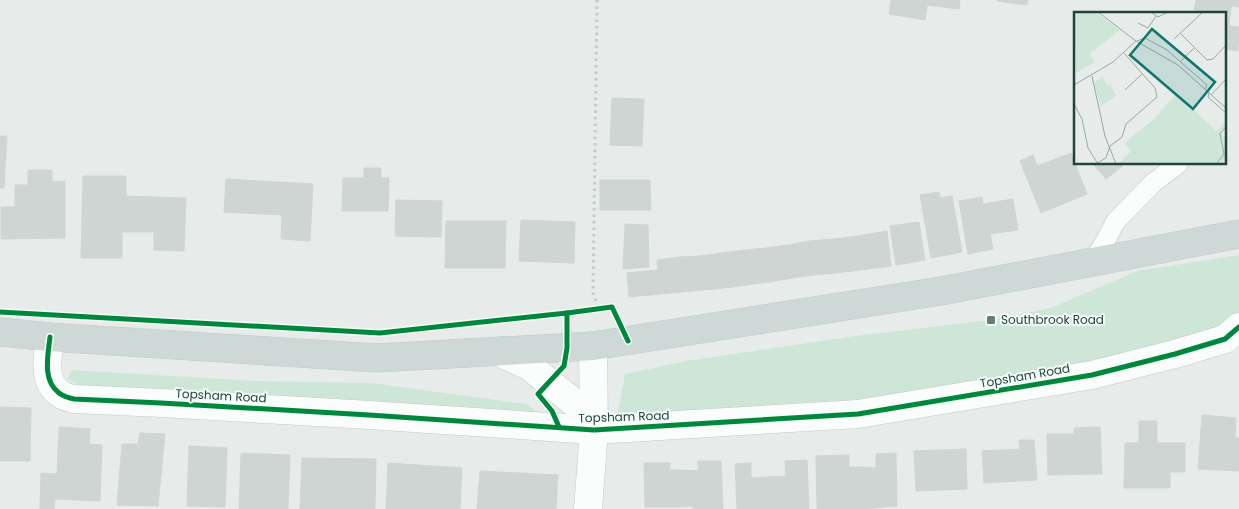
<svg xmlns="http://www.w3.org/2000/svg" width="1239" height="509" font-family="Poppins,sans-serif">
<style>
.green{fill:#cee6d7}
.building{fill:#ced5d3;stroke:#cfd5d3}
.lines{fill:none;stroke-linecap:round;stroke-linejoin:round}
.lane-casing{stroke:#c4c9c7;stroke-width:20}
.street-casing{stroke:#c4c9c7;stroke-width:29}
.primary-casing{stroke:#c1cbc9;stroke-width:29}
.path{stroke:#c2ccca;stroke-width:3;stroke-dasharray:2.5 4;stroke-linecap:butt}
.lane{stroke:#fbfcfc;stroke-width:19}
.street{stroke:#fbfcfc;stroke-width:28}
.primary{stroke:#ced8d6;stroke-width:28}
.cycleway-casing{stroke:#f5fbf8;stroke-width:8}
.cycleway{stroke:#00873e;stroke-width:5}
.poi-dot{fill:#667e78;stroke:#f5fbf8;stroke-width:2}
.labels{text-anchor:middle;stroke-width:4;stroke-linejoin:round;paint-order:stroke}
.poi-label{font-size:12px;fill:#21433b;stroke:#f5fbf8;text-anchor:start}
.street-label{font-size:12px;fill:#21433b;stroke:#f5fbf8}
.inset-road{fill:none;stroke:#98a8a4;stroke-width:1}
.view{fill:#0f766e;fill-opacity:0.15;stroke:#0f766e;stroke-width:2.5}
.inset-edge{fill:none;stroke:#21433b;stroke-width:2.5}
</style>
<rect width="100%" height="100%" fill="#e7ecea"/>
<g class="green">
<polygon points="1239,255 1239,319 1233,325 1119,357 838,410 621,428 618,413 625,374 686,361 855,336 990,320 1051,308 1137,271"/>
<polygon points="72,370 258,381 371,383 527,404 543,418 184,390 85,388 67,379"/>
</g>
<g class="building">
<polygon points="891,0 928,0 925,20 889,14"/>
<polygon points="928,0 960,0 959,9 927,5"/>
<polygon points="997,0 1028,0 1027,5 997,1"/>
<polygon points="1196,0 1239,0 1239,7 1231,6 1230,16 1225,16 1225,14 1194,12"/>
<polygon points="1225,16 1230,16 1229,26 1239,27 1238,51 1225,49"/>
<polygon points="612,98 644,99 642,146 610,145"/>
<polygon points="0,136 7,136 4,188 0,188"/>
<polygon points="1071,153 1087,194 1041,213 1020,161 1033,155 1037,166"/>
<polygon points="1093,164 1125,164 1106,179"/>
<polygon points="364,168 381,168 381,178 389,178 388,211 342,211 343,178 364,178"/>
<polygon points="28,170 52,170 52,182 65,181 65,238 1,239 1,207 15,207 15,185 28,185"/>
<polygon points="83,176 126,176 126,196 186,198 184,251 154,250 154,232 122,232 122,258 81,258"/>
<polygon points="226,179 313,184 310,241 281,239 282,215 224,212"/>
<polygon points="600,180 650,180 651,210 600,210"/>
<polygon points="939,192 940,198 952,196 962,252 931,258 920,195"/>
<polygon points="982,197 983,204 1013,199 1018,230 990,234 993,249 968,254 959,201"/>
<polygon points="396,200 442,201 441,237 395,236"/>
<polygon points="521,220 546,221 545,262 519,261"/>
<polygon points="446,221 476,221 475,268 445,268"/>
<polygon points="476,221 506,221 505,268 475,268"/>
<polygon points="546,221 575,222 574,263 545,262"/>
<polygon points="919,222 925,260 896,265 890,226"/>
<polygon points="625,224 648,225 649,267 623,269"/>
<polygon points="887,231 891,266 861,270 859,236"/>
<polygon points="859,236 861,270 835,273 833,239"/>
<polygon points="833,239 835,273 813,275 809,241"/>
<polygon points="809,241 813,275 792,278 789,245"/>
<polygon points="789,245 792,278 769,282 766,248"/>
<polygon points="766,248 769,282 747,285 745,250"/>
<polygon points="745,250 747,285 724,288 721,253"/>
<polygon points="721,253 724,288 703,290 700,256"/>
<polygon points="700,256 703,290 682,292 679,257"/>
<polygon points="679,257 682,292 660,294 657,260"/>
<polygon points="658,270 660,294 629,297 627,273"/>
<polygon points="0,407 31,408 30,461 0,461"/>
<polygon points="1202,415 1236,418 1235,438 1239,438 1239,471 1198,469"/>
<polygon points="1139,421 1157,421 1157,443 1185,443 1185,472 1170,472 1170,488 1124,488 1125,443 1139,443"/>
<polygon points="59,427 90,429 89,444 102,445 100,501 55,499 54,509 40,509 41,473 57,474"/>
<polygon points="1100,427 1102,474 1048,475 1047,434 1074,434 1074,428"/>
<polygon points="140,433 165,434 158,506 117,505 122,444 138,444"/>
<polygon points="1019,440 1034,440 1037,480 984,483 982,451 1020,449"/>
<polygon points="189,446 227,448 225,507 187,506"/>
<polygon points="966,449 967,489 916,491 914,451"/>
<polygon points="241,453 290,455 288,509 239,509"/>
<polygon points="896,453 897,506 862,509 862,467 876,468 876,454"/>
<polygon points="849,455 849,467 862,467 862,509 817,509 816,456"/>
<polygon points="302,458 376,459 375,509 300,509"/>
<polygon points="807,460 809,509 768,509 767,477 786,476 785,461"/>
<polygon points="698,461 721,461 723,509 693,509 693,506 679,507 679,470 698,471"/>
<polygon points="388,463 462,468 460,509 386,509"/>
<polygon points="644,463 670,463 670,470 679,470 679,507 645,507"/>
<polygon points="751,463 751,478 767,477 768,509 737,509 735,464"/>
<polygon points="480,471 558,475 556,509 477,509"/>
</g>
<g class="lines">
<defs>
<polyline id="lane" points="1091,262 1102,247 1116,221 1153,183 1178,164"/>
<g id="street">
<path d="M50 337C48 356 42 380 59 393 63 396 69 398 74 399L161 403 369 415 594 430 858 414 1092 375 1175 354 1225 339 1239 327"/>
<polyline points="500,351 509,357 529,366 593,418"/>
<polyline points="588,509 594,430 593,346"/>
</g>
<polyline id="primary" points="0,332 50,337 377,358 593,346 941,291 1239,234"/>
</defs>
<use href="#lane" class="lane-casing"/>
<use href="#street" class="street-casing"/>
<use href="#primary" class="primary-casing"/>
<polyline class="path" points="597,0 593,293 599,309"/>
<use href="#lane" class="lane"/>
<use href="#street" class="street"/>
<use href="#primary" class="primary"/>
<defs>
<g id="cycleway">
<polyline points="0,312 380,333 567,313 567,348 564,366 538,394 552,411 559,427"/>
<polyline points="567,313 612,307 628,341"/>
<path d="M50 337C48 356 42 380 59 393 63 396 69 398 74 399L161 403 369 415 594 430 858 414 1092 375 1175 354 1225 339 1239 327"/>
</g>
</defs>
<use href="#cycleway" class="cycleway-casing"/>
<use href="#cycleway" class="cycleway"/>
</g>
<rect class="poi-dot" x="986" y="315" width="10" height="10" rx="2.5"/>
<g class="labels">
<g class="poi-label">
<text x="1001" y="324">Southbrook Road</text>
</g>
<g class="street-label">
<text transform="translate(1025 376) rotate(-10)" y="4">Topsham Road</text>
<text transform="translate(221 396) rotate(3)" y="4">Topsham Road</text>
<text transform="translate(624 417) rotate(-2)" y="4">Topsham Road</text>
</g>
</g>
<g transform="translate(1074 12)">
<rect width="152" height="152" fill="#e7ecea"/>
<path d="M0 0H21L46 18 15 42 21 50 2 61ZM28 65 34 74 36 72 42 84 27 94 20 71ZM102 82 143 119 152 109 147 121 152 128V152H44L57 139 51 132 55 127 79 108Z" fill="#cee6d7"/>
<path class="inset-road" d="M24 0 62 29 104 53 153 97M77 0 84 5 94 0M64 11 74 16 82 4M107 22 133 48 139 47 153 32M100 27 129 0M63 29 71 26 93 38 133 73 131 77M106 50 120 36M18 64 31 124 42 152M0 73 39 50 62 29M51 78 68 62M135 81 134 85 153 102M137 83 153 66M0 92 8 107 14 136 24 152M23 151 32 146 36 134 48 125 52 112 83 85 81 76 50 41M143 151 150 142 146 122 153 113"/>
<path class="view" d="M78 17 141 70 119 97 56 43Z"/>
<rect width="152" height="152" class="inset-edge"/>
</g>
</svg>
